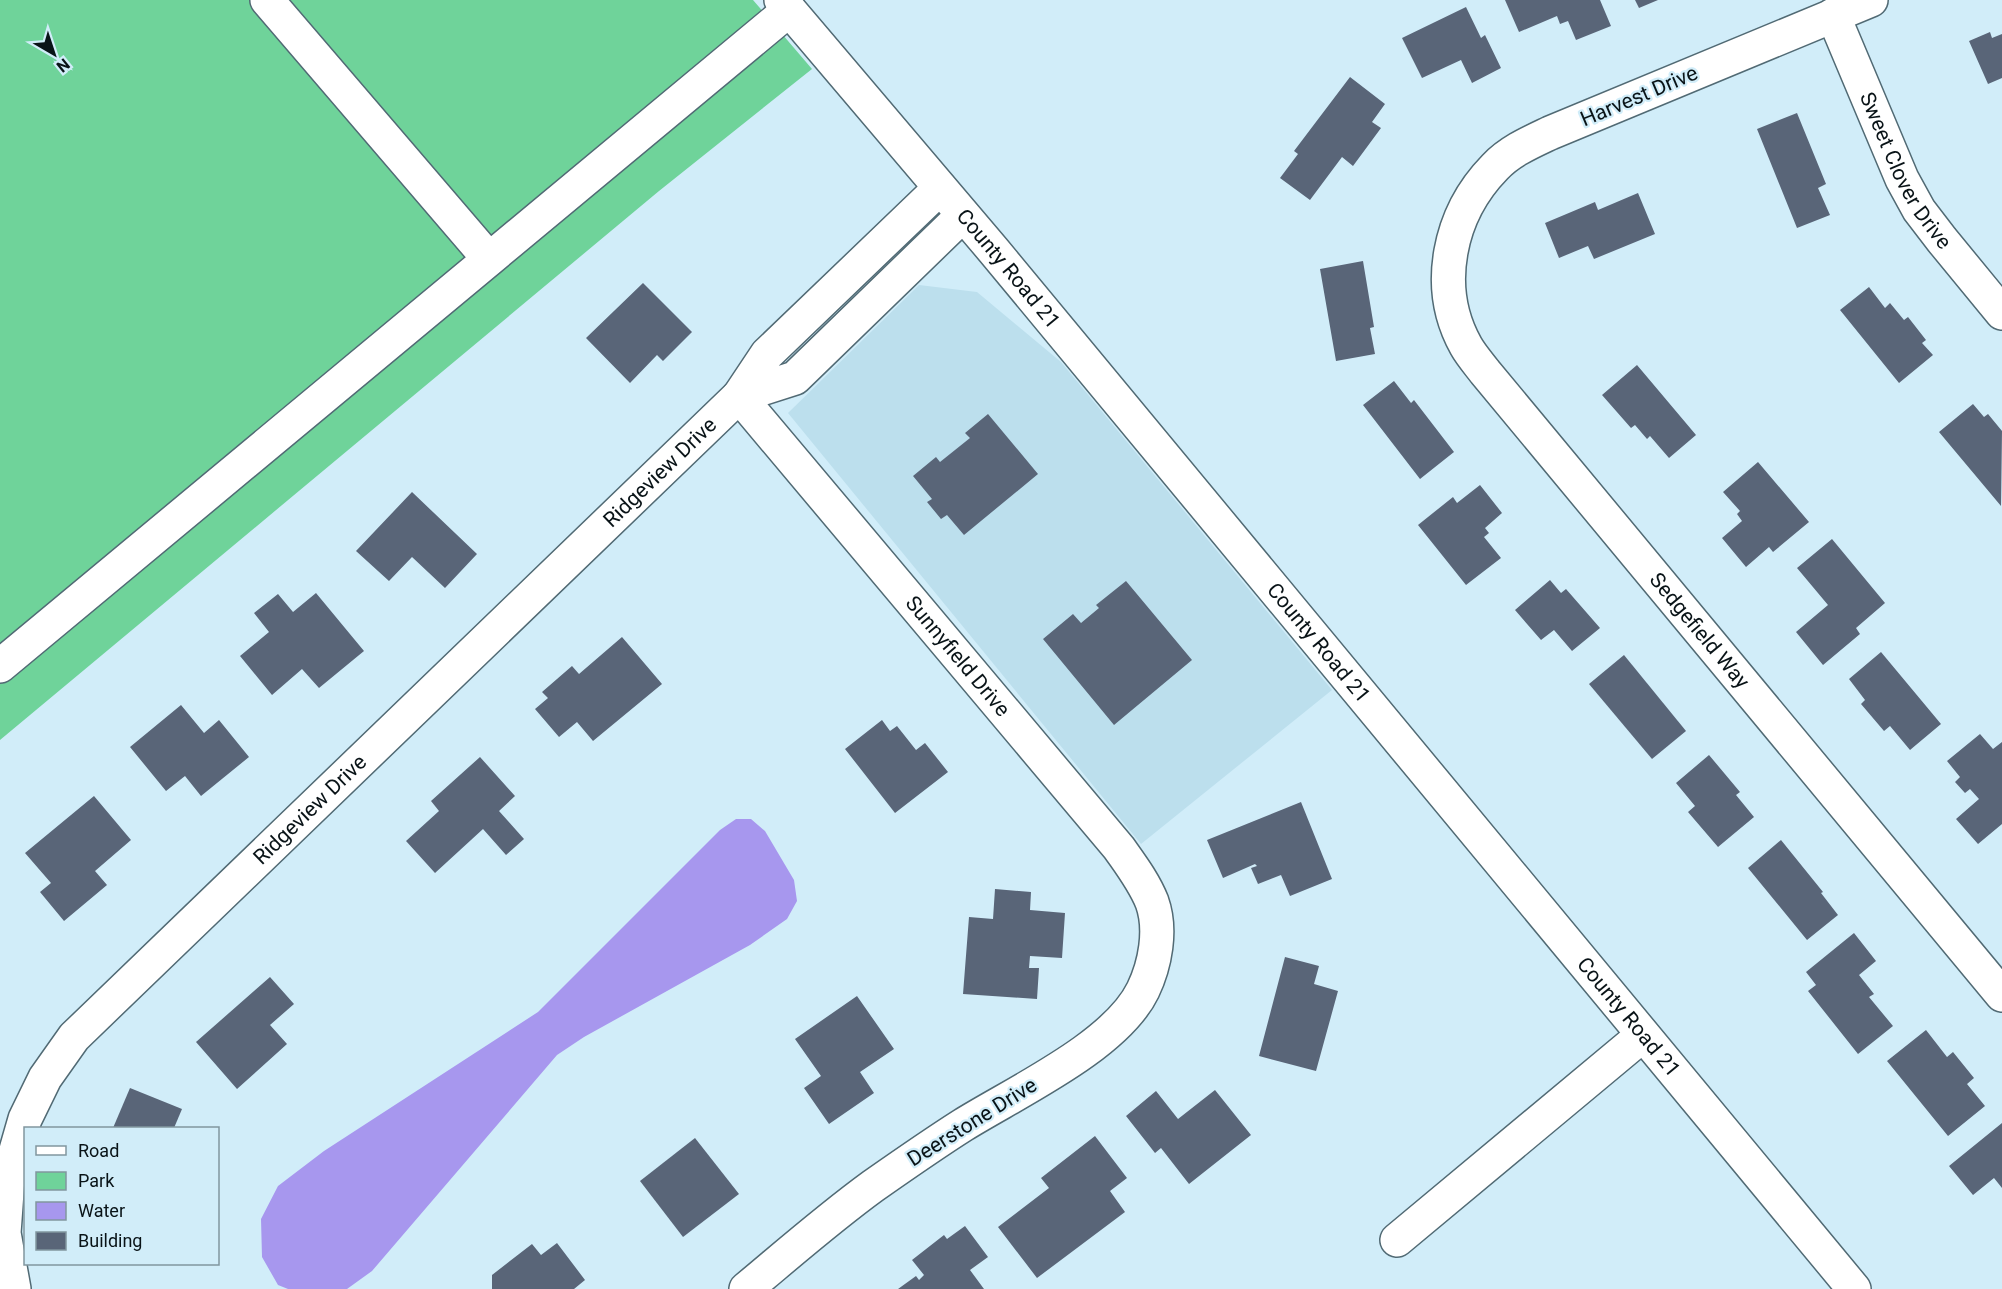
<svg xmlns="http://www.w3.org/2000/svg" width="2002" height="1289" font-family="Roboto,sans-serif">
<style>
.built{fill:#bcdfed}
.green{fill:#6fd39a}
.water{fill:#a797ee}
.building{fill:#596578}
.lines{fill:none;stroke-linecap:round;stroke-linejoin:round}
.minor-casing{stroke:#516a74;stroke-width:36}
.minor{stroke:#fff;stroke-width:33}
.labels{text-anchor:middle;stroke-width:4.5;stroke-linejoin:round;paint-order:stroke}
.street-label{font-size:21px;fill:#091317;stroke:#d1edf9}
</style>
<rect width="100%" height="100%" fill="#d1edf9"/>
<polygon class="built" points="919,285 977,292 1061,362 1332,690 1141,844 788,413"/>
<polygon class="green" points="0,0 753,0 812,69 659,191 0,740"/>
<polygon class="water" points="736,819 751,819 765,831 794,880 797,901 787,919 750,945 584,1037 557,1055 372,1271 347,1289 288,1289 278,1285 262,1257 261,1219 278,1186 324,1151 538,1012 720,830"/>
<g class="building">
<polygon points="1505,0 1600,0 1611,26 1576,40 1568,21 1560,24 1557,16 1519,32"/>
<polygon points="1635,0 1658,0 1639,8"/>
<polygon points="1466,7 1481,38 1485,35 1501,68 1472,83 1461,60 1422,78 1402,38"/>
<polygon points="1990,32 1992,38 2002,34 2002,78 1988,84 1969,41"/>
<polygon points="1350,77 1385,104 1372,122 1381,128 1353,166 1342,157 1310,200 1280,178 1298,154 1294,151"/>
<polygon points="1797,113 1826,184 1818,188 1830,215 1797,228 1757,129"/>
<polygon points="1638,193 1655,234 1594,259 1588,246 1559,258 1545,223 1595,202 1598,210"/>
<polygon points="1363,261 1374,327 1370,328 1375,354 1336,361 1320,269"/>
<polygon points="643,283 692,332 663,361 657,355 630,383 586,338"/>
<polygon points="1869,287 1885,308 1890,303 1904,320 1908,317 1926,340 1922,343 1933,355 1899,383 1840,310"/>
<polygon points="1637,365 1696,435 1669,458 1650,436 1647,439 1635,425 1631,428 1602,395"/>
<polygon points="1394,381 1411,403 1414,400 1454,452 1420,479 1363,405"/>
<polygon points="1973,404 1984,417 1988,414 2002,431 2001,506 1939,432"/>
<polygon points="988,414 1038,474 964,535 947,515 941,519 927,502 932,499 913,476 936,457 940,462 970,438 965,433"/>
<polygon points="1758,462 1809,522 1773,552 1769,547 1746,567 1722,538 1742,521 1737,514 1740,511 1723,492"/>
<polygon points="1480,485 1502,513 1485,528 1489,533 1484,537 1501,558 1466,585 1418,525 1453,497 1457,503"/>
<polygon points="412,492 477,554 445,588 412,557 389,581 356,551"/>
<polygon points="1832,539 1885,603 1856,628 1860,634 1823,665 1796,632 1828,605 1797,568"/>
<polygon points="1550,580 1561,593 1566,589 1600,628 1572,651 1554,630 1541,640 1515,610"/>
<polygon points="1126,581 1192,660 1114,725 1043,639 1073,614 1081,623 1099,608 1096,605"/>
<polygon points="316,593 364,651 319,688 302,669 272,695 240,656 269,632 254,613 278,594 293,612"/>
<polygon points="622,637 662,684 593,741 577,722 559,737 535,709 548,698 542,692 572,666 579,674"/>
<polygon points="1881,652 1941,724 1910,750 1890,726 1884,731 1861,704 1865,700 1849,679"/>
<polygon points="1624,655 1686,731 1652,759 1589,684"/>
<polygon points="181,705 204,733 219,720 249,757 201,796 185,776 166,791 130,747"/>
<polygon points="882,720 890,731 897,726 916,750 925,743 948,772 895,813 845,749"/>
<polygon points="1980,734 1993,749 2002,742 2002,824 1978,844 1956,819 1979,799 1970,789 1965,793 1955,782 1960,777 1947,761"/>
<polygon points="1709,755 1740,792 1736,795 1754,817 1718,847 1688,812 1695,806 1676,783"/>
<polygon points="480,757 515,796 499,811 524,839 506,855 483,829 435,873 406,841 439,811 431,801"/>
<polygon points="94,796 131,840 95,871 107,885 64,921 40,892 51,883 25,853"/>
<polygon points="1301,802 1332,879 1290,896 1281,875 1258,884 1251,868 1257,866 1255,864 1223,878 1207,840"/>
<polygon points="1781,840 1823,892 1821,893 1838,915 1807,940 1748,868"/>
<polygon points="995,889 1031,892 1030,910 1065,913 1062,958 1030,956 1029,968 1039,968 1037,999 963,994 969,917 993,919"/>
<polygon points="1854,933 1876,961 1859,975 1874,994 1869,997 1893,1026 1858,1054 1808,991 1816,985 1806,972"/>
<polygon points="1285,957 1319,966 1314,984 1338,991 1316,1071 1259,1056"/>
<polygon points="270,977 294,1004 270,1025 287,1044 237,1089 196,1042"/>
<polygon points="857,996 894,1049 860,1072 874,1093 829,1124 804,1088 821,1076 795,1039"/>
<polygon points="1926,1030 1947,1057 1953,1052 1974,1078 1967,1084 1985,1106 1948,1136 1887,1061"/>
<polygon points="130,1088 182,1109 174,1128 113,1128"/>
<polygon points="1215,1090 1251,1135 1189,1184 1161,1148 1155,1153 1126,1116 1156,1091 1178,1119"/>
<polygon points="2002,1123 2002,1188 1994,1178 1973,1195 1949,1166"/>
<polygon points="1095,1136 1127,1178 1110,1191 1125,1212 1037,1278 998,1227 1049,1188 1041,1178"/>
<polygon points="695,1138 739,1194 683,1237 640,1181"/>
<polygon points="965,1226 988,1257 970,1270 984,1289 898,1289 916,1276 919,1280 924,1275 912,1260 944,1235 947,1239"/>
<polygon points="557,1243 585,1280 574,1289 492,1289 492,1275 532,1244 541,1255"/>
</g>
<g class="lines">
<defs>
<g id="minor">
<polyline points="267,0 489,259"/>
<path id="s1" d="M781 0 994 251 1854 1289"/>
<path id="s2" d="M1871 0 1550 133C1531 142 1510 151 1495 167 1449 214 1433 287 1466 346 1471 355 1479 364 1485 372L2002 995"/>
<path id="s3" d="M1833 15 1902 179 1919 210 1942 240 2002 313"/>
<path id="s4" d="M739 396 1119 848C1131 865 1144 882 1152 902 1162 930 1155 965 1143 990 1116 1046 1016 1092 963 1125 933 1144 903 1165 873 1186 829 1218 788 1254 746 1289"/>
<polyline points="739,396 795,378 963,215"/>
<polyline points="0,666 789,10"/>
<polyline points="1397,1240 1643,1035"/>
<path id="s5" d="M14 1289 4 1233 8 1178 25 1119 45 1078 74 1037 739 396 767 354 940 188"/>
</g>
</defs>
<use href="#minor" class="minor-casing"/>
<use href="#minor" class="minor"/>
</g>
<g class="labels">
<g class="street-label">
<text transform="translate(1639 96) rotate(-23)" y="7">Harvest Drive</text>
<text dy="7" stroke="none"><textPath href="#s3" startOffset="172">Sweet Clover Drive</textPath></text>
<text dy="7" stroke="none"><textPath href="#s1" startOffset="352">County Road 21</textPath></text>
<text dy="7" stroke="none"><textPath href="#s5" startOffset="1083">Ridgeview Drive</textPath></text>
<text dy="7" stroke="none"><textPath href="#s2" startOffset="975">Sedgefield Way</textPath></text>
<text dy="7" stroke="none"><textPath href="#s1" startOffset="838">County Road 21</textPath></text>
<text dy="7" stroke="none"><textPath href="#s4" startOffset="340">Sunnyfield Drive</textPath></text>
<text dy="7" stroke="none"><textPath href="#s5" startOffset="597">Ridgeview Drive</textPath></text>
<text dy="7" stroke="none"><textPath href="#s1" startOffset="1324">County Road 21</textPath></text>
<text transform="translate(972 1122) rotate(-32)" y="7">Deerstone Drive</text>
</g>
</g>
<rect x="24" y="1127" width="195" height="138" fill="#d1edf9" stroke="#81969f" stroke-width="1.5"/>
<rect x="36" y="1146" width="30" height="9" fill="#ffffff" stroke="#81969f" stroke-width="1.5"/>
<text x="78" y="1157" font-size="18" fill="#091317">Road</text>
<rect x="36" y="1172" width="30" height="18" fill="#6fd39a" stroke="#81969f" stroke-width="1.5"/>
<text x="78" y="1187" font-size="18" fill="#091317">Park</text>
<rect x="36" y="1202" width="30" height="18" fill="#a797ee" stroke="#81969f" stroke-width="1.5"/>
<text x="78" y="1217" font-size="18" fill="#091317">Water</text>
<rect x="36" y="1232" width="30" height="18" fill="#596578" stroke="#81969f" stroke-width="1.5"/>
<text x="78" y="1247" font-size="18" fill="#091317">Building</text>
<g transform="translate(54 54) rotate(141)" stroke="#d1edf9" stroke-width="4.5" paint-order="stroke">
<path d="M0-4.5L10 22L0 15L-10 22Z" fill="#091317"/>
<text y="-9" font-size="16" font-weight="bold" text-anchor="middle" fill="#091317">N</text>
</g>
</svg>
